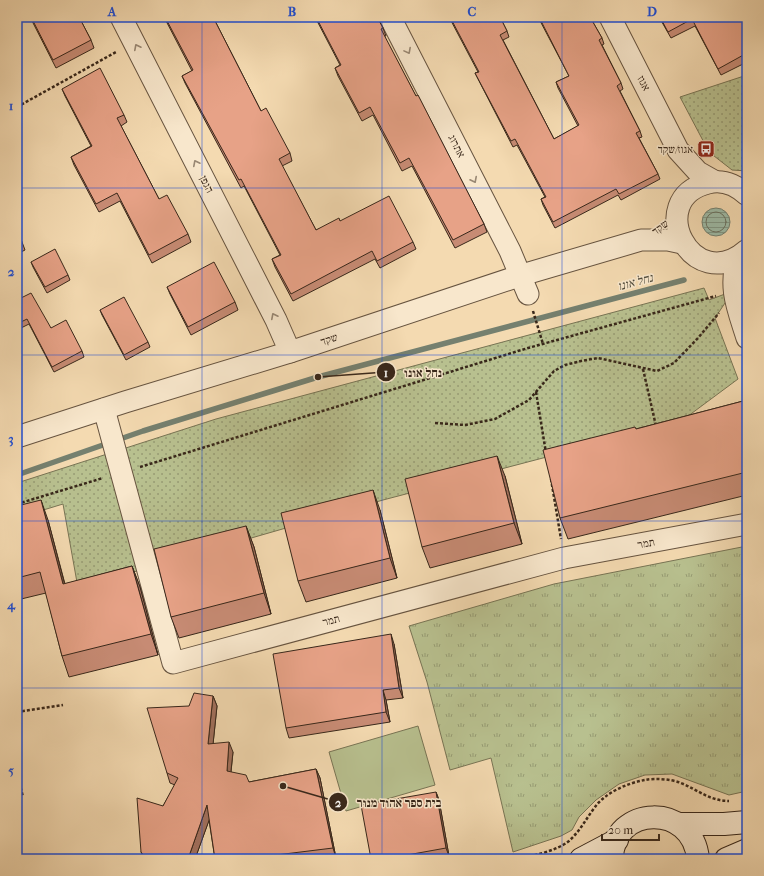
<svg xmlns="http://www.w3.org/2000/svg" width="764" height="876" font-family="'IM FELL French Canon','Frank Ruhl Libre',serif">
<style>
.grass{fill:url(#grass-tufts);stroke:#787454}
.park{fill:url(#park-dots);stroke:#787454}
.pitch{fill:#b8c08f;stroke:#787454}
.water{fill:url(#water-rules);stroke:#75806f}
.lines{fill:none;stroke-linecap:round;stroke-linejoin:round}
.shore{stroke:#6a7160;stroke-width:1}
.stream{stroke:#75806f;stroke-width:5.5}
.street-casing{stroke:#675440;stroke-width:23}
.secondary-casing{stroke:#38271a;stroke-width:24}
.path{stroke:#38271a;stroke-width:2.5;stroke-dasharray:3 2;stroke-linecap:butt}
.street{stroke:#f8e7cc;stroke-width:21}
.secondary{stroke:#f8e7cc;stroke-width:22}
.wall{fill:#c78b74;stroke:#38271a}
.shaded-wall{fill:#a2715e;stroke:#38271a}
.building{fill:#e7a287;stroke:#38271a}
.oneway{stroke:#988773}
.grid{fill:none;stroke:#1d4ed8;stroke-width:1;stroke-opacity:0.55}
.labels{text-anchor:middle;stroke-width:3;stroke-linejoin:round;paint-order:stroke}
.street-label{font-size:11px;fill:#38271a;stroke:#f8e7cc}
.poi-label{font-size:11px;fill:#38271a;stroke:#f8e7cc;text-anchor:end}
.water-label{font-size:12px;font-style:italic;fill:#514c3d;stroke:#f8e7cc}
.leader{fill:none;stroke:#38271a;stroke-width:1.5}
.callout-dot{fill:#38271a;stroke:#f8e7cc;stroke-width:1.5}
.mark-label{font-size:12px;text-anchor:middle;font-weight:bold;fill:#fff}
.callout-label{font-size:12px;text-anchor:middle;font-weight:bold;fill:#38271a;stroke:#f8e7cc;stroke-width:3;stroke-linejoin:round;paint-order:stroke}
.neatline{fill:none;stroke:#1d4ed8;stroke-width:1.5}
.grid-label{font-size:13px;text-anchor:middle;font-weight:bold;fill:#1d4ed8}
</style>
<defs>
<pattern id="grass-tufts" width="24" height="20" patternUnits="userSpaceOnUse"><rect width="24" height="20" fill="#b8c08f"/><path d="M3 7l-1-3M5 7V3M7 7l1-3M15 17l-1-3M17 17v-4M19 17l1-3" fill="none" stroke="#979c74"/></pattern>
<pattern id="park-dots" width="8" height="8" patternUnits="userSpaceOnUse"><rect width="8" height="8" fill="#b8c08f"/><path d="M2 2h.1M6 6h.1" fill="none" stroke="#979c74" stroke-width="1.8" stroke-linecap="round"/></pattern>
<pattern id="water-rules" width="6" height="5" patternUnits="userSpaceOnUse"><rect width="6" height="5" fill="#9dbba7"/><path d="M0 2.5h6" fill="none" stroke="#819887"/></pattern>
</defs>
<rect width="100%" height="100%" fill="#f4dab1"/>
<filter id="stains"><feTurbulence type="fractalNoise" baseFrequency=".005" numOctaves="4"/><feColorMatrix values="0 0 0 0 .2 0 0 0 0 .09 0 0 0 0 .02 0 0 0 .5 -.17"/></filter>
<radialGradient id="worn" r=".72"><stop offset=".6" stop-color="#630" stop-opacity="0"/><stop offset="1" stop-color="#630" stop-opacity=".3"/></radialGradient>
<polygon class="grass" points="747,546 747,791 729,795 672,774 645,775 619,784 596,800 579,817 572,830 561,836 513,852 491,758 450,770 427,682 409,626 554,584"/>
<g class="park">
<polygon points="747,75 747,171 732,170 709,152 680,97"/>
<polygon points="704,288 709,300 733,291 715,318 738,379 680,422 383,500 78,588 63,504 17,518 17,483 216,419"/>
</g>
<polygon class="pitch" points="418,726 435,785 346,811 329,752"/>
<circle class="water" cx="716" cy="222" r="14"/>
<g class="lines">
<circle class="shore" cx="716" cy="222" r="10"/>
<polyline class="stream" points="17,475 143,431 318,377 684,280"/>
<defs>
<g id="street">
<polyline points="121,17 276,320 290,352"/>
<polyline points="390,17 510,251 528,294"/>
<polyline points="610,17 678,150 698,172 714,181"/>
<path d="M747 195C736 185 723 179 708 183 643 199 692 298 747 250"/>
<path d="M738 257C728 288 738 309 747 338"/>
<polyline points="104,409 173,663 564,558 747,524"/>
<polyline points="17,437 125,402 290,352 522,275 641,240 668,240 682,243"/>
</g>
<g id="secondary">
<polyline points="679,824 724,824 747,822"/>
<polyline points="581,859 617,840"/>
<path d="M612 859C612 805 693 802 698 859"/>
<polyline points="726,859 747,850"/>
</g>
</defs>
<use href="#street" class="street-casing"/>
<use href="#secondary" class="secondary-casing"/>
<g class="path">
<polyline points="17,107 116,52"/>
<polyline points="533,311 543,344"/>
<polyline points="643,369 656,426"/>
<polyline points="536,392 546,453"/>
<polyline points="435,423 465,425 495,419 529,400 554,371 565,365 581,361 598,358 657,371 674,363 698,338 719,313"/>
<polyline points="140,467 528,348 716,296"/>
<polyline points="551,479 561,539"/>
<polyline points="17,504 103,478"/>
<polyline points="17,712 63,705"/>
<polyline points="17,773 23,797"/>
<path d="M520 859C535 855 556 851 569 841 580 831 586 819 595 807 605 793 627 783 645 780 655 778 671 779 681 783 698 790 710 801 729 801"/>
</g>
<use href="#street" class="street"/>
<use href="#secondary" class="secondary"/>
</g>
<g class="wall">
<polygon points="30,17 79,17 91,40 94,48 56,68"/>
<polygon points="164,17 213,17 261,111 290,153 292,161 282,166 316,230 340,221 413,242 416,249 380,268 375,259 293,301 275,267 272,259 280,255 244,186 241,188 185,83 182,76 192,71"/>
<polygon points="315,17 377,17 383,28 386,36 384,36 484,224 487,232 455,248 412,166 402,171 373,115 362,121 338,76 335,68 340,65"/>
<polygon points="446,17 500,17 507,31 509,37 503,40 554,139 578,126 558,88 556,82 569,76 538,17 590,17 602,38 604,44 602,45 621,83 623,89 620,91 640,131 642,137 639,138 658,174 660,179 621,200 618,195 555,228 543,205 541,199 545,197 517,145 513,147 478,79 475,73 478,72 449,17 447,19"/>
<polygon points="659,17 747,17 747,62 721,75 695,26 671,38"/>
<polygon points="62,89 124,115 127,122 121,126 159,199 188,234 191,242 152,263 120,201 99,212 74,165 71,157 91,146 65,96"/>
<polygon points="17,233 22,242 25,250 17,254"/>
<polygon points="31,262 68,275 70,280 47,293 33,267"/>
<polygon points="167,287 235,302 238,310 191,335 170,294"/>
<polygon points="17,300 51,328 82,351 84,357 54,372 29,324 17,330"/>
<polygon points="100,310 148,342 150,347 126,360 102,315"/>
<polygon points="747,400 747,495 568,539 560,518 636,429"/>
<polygon points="505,476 522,544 430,568 422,547"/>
<polygon points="17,506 48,520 65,584 132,566 140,587 158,655 69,677 62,656 46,593 17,600"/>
<polygon points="380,510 397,578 306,602 298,581"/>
<polygon points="246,526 254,547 271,614 179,638 171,617"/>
<polygon points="394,644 403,698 386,700 390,722 289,738 286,728"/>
<polygon points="213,696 217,706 213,744 233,752 231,772 249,782 316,769 320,778 336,858 329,859 215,859 209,820 195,859 144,859 141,852 163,806 175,785 170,783 167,773 189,706"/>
<polygon points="436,792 439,800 449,856 431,859 371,859"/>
</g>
<g class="shaded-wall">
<polygon points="497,456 505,476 522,544 514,523"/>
<polygon points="373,490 380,510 397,578 390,558"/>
<polygon points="41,500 48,520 70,605 63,584"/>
<polygon points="246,526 254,547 271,614 264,593"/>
<polygon points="132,566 140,587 158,655 151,634"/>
<polygon points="391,634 394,644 403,698 399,688"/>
<polygon points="383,690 386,700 390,722 386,712"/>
<polygon points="213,696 217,706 212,754 208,744"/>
<polygon points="229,742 233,752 230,780 227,771"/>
<polygon points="316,769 320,778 336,858 333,848"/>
<polygon points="436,792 439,800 449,856 446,848"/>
<polygon points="207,805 211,815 195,859 188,859"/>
</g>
<g class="building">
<polygon points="31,17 79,17 91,40 53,60"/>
<polygon points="165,17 213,17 261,111 266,108 290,153 279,159 316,230 339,218 340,221 389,196 413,242 377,261 372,251 291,294 272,259 281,255 241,179 239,180 182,76 193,70"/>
<polygon points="316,17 377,17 383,28 381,29 416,96 418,95 484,224 453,240 409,158 400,163 370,107 359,113 335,68 341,65"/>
<polygon points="450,17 500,17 507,31 500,35 554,139 579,125 556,82 569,76 539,17 590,17 602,38 599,40 621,83 617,86 640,131 636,133 658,174 619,194 616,189 553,222 541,199 546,197 515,139 511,141 475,73 479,72"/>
<polygon points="660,17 747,17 747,53 718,69 692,19 668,32"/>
<polygon points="100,68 124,115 117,118 159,199 167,195 188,234 149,255 117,193 96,204 71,157 92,146 62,89"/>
<polygon points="17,233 22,242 17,244"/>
<polygon points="55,249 68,275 45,287 31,262"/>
<polygon points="214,262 235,302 188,327 167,287"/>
<polygon points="31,293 51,328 66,320 82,351 52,367 27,319 17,324 17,300"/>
<polygon points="124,297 148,342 124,355 100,310"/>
<polygon points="747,400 747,472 560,518 543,450 635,427 636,429"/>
<polygon points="497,456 514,523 422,547 405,479"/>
<polygon points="373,490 390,558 298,581 281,513"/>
<polygon points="41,500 63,584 132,566 151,634 62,656 40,572 17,578 17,506"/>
<polygon points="246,526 264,593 171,617 154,549"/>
<polygon points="391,634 399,688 383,690 386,712 286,728 273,654"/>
<polygon points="194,693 213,696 208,744 229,742 227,771 246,775 249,782 316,769 333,848 260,857 261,859 215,859 207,805 188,859 147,859 141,852 137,798 163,806 178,778 167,773 147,708 189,706"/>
<polygon points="436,792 446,848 385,859 371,859 361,805"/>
</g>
<defs><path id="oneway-chevron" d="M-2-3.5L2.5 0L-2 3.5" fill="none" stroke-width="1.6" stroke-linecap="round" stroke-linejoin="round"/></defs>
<g class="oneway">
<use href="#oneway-chevron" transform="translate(137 47) rotate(-117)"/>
<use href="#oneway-chevron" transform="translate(408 51) rotate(62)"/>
<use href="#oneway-chevron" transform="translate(196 163) rotate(-117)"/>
<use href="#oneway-chevron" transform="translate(474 180) rotate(63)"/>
<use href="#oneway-chevron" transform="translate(274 316) rotate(-117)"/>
</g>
<path class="grid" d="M202 17V859M382 17V859M562 17V859M17 188H747M17 355H747M17 521H747M17 688H747"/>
<defs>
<symbol id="bus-square" viewBox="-11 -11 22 22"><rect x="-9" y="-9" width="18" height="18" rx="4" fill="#8f2418" stroke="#f8e7cc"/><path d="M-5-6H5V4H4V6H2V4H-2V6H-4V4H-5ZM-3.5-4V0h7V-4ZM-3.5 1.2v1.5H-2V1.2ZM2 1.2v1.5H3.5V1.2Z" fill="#fff"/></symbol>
</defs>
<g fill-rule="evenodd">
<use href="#bus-square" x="696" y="139" width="20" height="20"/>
</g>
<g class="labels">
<g class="street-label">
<text transform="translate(644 83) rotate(63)" y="4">אגוז</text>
<text transform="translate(457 146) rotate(63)" y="4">אתרוג</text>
<text transform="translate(207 184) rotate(63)" y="4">הגפן</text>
<text transform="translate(660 227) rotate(-37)" y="4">שקד</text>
<text transform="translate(329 339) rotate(-18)" y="4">שקד</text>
<text transform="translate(646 543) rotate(-11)" y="4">תמר</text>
<text transform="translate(331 620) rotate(-15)" y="4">תמר</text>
</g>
<g class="poi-label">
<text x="693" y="153">אגוז/שקד</text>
</g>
<g class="water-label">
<text transform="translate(635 282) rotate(-15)" y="4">נחל אונו</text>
</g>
</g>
<path class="leader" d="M318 377L386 372M283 786L338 802"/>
<g class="callout-dot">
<circle cx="318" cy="377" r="4"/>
<circle cx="283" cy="786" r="4"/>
<circle cx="386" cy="372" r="10"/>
<circle cx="338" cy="802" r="10"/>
</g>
<g class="mark-label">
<text x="386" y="377">1</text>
<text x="338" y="807">2</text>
</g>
<g class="callout-label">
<text x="423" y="377">נחל אונו</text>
<text x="399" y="807">בית ספר אהוד מנור</text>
</g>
<rect width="764" height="876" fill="none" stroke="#f4dab1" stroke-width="44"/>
<path d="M602 834v6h57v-6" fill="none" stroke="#38271a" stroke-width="2"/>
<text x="608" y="834" font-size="12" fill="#38271a" stroke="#f8e7cc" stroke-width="3" paint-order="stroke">20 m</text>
<rect x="22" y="22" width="720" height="832" class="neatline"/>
<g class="grid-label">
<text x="112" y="16">A</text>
<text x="292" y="16">B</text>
<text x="472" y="16">C</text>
<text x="652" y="16">D</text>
<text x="11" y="110">1</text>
<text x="11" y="276">2</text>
<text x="11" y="443">3</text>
<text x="11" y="609">4</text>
<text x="11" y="775">5</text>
</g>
<rect width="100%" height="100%" filter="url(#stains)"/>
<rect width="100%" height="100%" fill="url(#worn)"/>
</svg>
